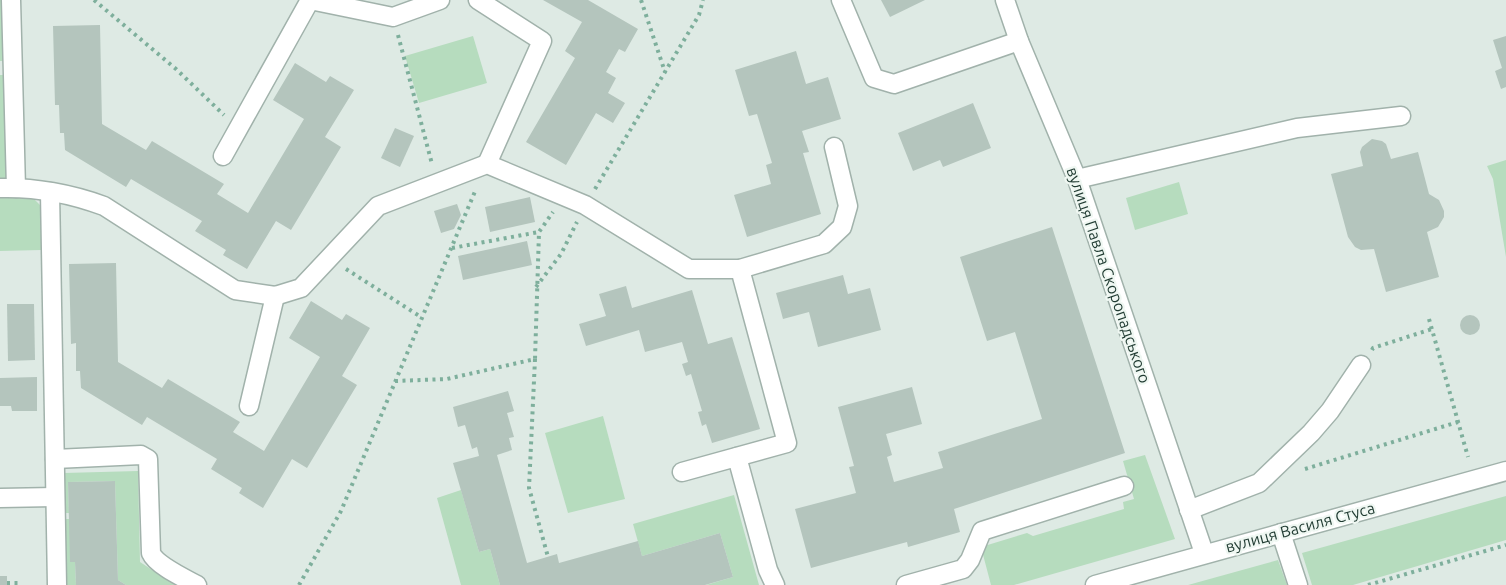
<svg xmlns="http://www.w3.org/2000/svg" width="1506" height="585" font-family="Ubuntu,sans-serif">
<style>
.green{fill:#b6dcbe}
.building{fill:#b4c5bd}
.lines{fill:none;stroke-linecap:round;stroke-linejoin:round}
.minor-casing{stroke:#a1b2ab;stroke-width:21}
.path{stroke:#7eaf9c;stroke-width:4;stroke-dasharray:3 4.5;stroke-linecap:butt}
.minor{stroke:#fff;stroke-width:18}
.labels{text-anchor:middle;stroke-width:4.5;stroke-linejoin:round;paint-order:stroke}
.street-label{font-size:16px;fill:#1f3a31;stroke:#eff7f2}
</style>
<rect width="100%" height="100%" fill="#deeae4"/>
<g class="green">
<polygon points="0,0 5,0 6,61 0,61"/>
<polygon points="473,36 487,83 419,103 405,56"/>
<polygon points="0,75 6,75 8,181 0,181"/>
<polygon points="1506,160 1506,257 1493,179 1487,166"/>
<polygon points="1179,182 1188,214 1135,230 1126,198"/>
<polygon points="0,197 32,197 41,206 41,250 0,251"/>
<polygon points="603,416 625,499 568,513 545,433"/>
<polygon points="1145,455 1175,539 1014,585 991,585 981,547 1027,533 1033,536 1124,509 1123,502 1134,499 1123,461"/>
<polygon points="138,471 140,562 175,585 126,585 118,580 115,481 68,482 69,513 65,513 64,473"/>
<polygon points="461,490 479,552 490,549 500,585 461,585 437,498"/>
<polygon points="734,495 759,585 706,585 733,577 720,533 642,556 633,524"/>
<polygon points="1506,496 1506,540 1353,585 1312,585 1302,553"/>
<polygon points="65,519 69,519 75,562 76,585 66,585"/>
<polygon points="1278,560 1287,585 1188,585"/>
</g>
<g class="building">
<polygon points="543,0 588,0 638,29 625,52 619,49 606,72 616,78 608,93 625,103 613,123 596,113 566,165 526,142 575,58 565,51 582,22"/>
<polygon points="881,0 925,0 890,17"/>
<polygon points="100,25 102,124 146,150 152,141 224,184 217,194 248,213 304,119 273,100 295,63 326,82 330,76 354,90 325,137 341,147 291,230 276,221 247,269 223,255 226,250 195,231 202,221 131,179 126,187 65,150 64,133 60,133 59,105 55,105 53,26"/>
<polygon points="1506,36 1506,87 1501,89 1495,71 1502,68 1493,40"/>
<polygon points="796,51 806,84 828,77 841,119 802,131 809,152 803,153 821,214 747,237 734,195 771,184 766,165 772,163 757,114 749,116 735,70"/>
<polygon points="973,103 991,148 943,167 940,160 913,171 898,133"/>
<polygon points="395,128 414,136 400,167 381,158"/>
<polygon points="1372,139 1382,141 1386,144 1391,159 1418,152 1429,194 1439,200 1444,211 1444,217 1438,227 1427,232 1439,277 1386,292 1374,249 1361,250 1355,247 1348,237 1331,174 1363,166 1360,152 1362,147"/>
<polygon points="530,197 535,222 490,232 485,207"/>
<polygon points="457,204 461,215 454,229 441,233 434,211"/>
<polygon points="1052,227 1125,453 954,509 960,532 908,547 907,542 811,568 795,509 856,493 849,467 854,466 838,407 912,387 922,424 886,434 892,455 887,457 894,482 943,468 938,452 1042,419 1015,332 987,341 960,257"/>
<polygon points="527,241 532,265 463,280 458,256"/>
<polygon points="116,263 118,362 162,388 168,379 240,422 233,432 264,451 320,357 289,338 311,301 342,320 346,314 370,328 342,376 357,385 307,468 292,459 263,508 239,493 242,488 211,469 217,459 147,417 142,425 81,388 80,371 76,371 76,343 71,344 69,264"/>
<polygon points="843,275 848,294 870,288 881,330 818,347 809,312 783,319 776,293"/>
<polygon points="626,286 632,308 692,290 708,344 732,337 760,429 712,443 706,424 702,426 698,412 702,411 691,374 686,376 682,364 688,362 682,342 645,352 639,330 586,346 579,324 606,316 599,294"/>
<polygon points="7,304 34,304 35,360 8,361"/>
<circle cx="1470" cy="325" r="10"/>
<polygon points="37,377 37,411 12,411 11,406 0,406 0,378"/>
<polygon points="508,391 514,411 507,413 514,437 509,438 512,450 497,455 527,563 557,554 559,563 638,541 642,556 720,533 733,577 705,585 500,585 490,549 479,552 453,463 479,456 477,447 472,449 465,425 458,427 453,407"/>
<polygon points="115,481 118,580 126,585 76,585 75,562 70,562 68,482"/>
<rect x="0" y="576" width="7" height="9"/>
</g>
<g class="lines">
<defs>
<g id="minor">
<polyline points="11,0 16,188"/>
<polyline points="310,0 393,17 440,0"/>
<polyline points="478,0 542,41 487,164"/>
<polyline points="841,0 874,78 894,84 1019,41"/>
<polyline points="1005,0 1019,41 1077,179 1204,553"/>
<polyline points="223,156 310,0"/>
<polyline points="1077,179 1297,128 1401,116"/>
<path d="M0 188C34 187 72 194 104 206L235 290 275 296 301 288 378 206 487 164 585 205 689 269H740L787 443 682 472"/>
<polyline points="50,192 57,585"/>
<polyline points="740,269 824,244 842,227 848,206 834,147"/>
<polyline points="249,406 275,296"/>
<polyline points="737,457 768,570 775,585"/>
<path d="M55 459 141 455 148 459 151 553C156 565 184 578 197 585"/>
<polyline points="0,498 55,497"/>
<polyline points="1189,510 1259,483 1311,433 1330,411 1361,365"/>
<polyline points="1281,533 1298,585"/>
<polyline points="906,585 963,569 970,560 982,531 1124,486"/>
<polyline points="1095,585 1506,471"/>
</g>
</defs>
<use href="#minor" class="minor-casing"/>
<g class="path">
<polyline points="94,0 176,69 224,115"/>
<polyline points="641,0 665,72"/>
<polyline points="398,35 432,164"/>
<polyline points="595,189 699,15 703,0"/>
<polyline points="452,248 539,232"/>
<polyline points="346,269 421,317"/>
<polyline points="536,287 561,254 577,222"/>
<polyline points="1429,319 1468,457"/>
<polyline points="1372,350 1373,348 1432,329"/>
<polyline points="535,359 529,488 548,557"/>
<polyline points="395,381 447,379 535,359 539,232 553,212"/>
<polyline points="1305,469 1458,422"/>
<polyline points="7,583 18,583 21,585"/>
<polyline points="299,585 341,511 476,189"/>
<polyline points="1368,585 1506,545"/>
</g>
<use href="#minor" class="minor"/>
</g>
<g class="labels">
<g class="street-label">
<text transform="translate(1109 275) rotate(71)" y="6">вулиця Павла Скоропадського</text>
<text transform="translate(1300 527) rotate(-15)" y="6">вулиця Василя Стуса</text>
</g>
</g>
</svg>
